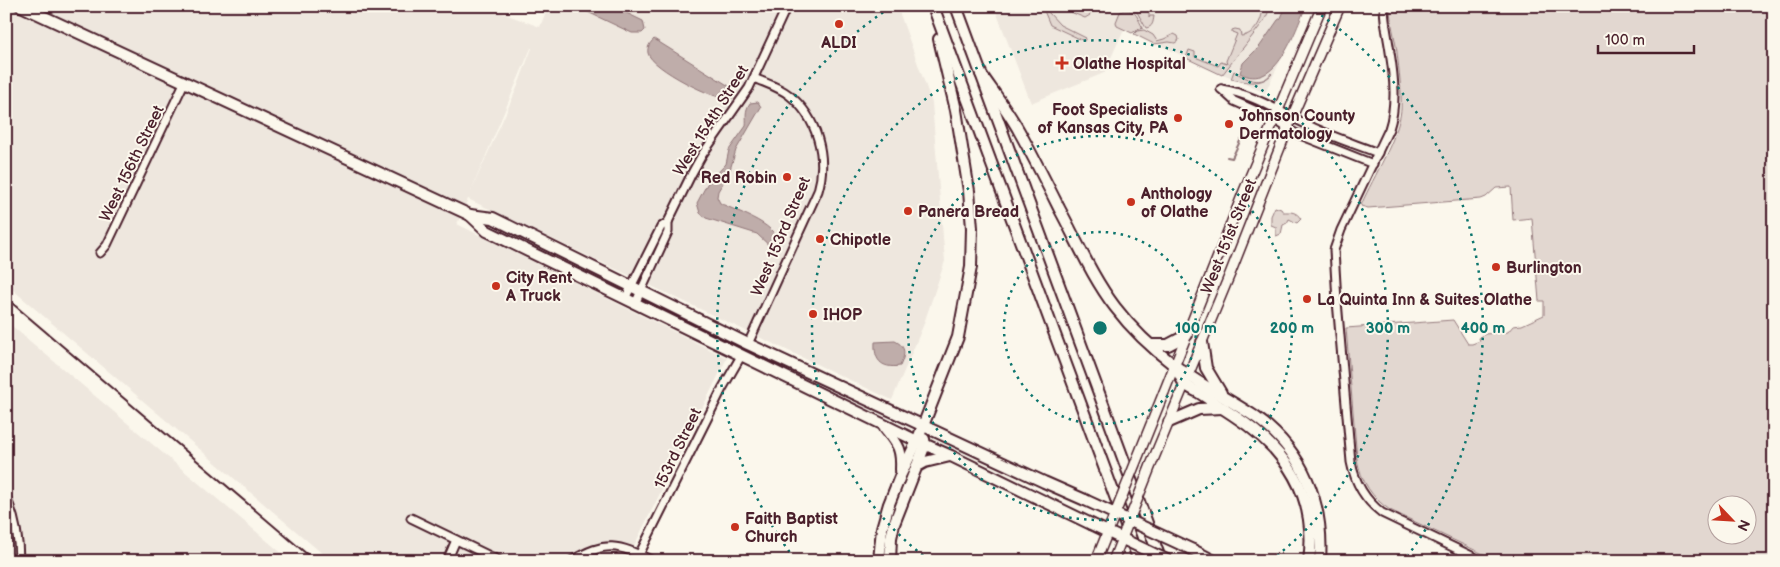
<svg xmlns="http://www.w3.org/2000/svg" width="1780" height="567" font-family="'Balsamiq Sans',sans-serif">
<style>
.built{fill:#eee7de;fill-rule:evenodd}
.green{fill:#e2d7d0;stroke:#967b7e;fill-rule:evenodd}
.water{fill:#bfadaa;stroke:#907477}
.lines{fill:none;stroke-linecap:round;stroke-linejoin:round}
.stream{stroke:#907477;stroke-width:2}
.minor-casing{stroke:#4a1f2b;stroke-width:11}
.major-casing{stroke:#4a1f2b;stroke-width:12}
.highway-casing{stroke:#4a1f2b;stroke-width:14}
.minor{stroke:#fbf7ec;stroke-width:7}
.major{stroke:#fbf7ec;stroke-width:9}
.highway{stroke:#fbf7ec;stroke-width:10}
.rail{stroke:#4a1f2b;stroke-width:2}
.major-bridge-casing{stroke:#4a1f2b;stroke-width:12;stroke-linecap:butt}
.highway-bridge-casing{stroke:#4a1f2b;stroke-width:14;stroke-linecap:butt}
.major-bridge{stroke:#fbf7ec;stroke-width:9}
.highway-bridge{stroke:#fbf7ec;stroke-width:10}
.ring{fill:none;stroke:#0f766e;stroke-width:2.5;stroke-dasharray:2.5 5}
.poi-dot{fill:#c8321e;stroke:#fbf7ec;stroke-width:2}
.labels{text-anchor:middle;stroke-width:4;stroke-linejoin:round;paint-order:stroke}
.poi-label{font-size:16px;font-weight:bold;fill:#4a1f2b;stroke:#fbf7ec;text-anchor:start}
.street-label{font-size:16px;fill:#4a1f2b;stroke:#fbf7ec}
.centre{fill:#0f766e;stroke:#fbf7ec;stroke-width:2.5}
.ring-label{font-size:15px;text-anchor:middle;font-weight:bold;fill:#0f766e;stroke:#fbf7ec;stroke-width:4;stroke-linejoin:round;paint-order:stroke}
</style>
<rect width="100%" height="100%" fill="#fbf7ec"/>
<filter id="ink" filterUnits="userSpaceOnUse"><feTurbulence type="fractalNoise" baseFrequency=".02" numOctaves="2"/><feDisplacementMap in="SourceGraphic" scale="10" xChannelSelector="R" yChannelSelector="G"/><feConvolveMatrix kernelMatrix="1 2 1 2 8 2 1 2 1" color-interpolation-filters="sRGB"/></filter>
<g filter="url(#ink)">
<g class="built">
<path d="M6 6H483L540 27 548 6H897L932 103 945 261 923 326 892 400 468 199 457 224 727 358 627 560 628 561H331L6 284ZM532 48 517 88 471 191 531 48Z"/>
<polygon points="994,6 1306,6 1265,93 1124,29 1104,73 1031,103"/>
<polygon points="6,321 291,561 6,561"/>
</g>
<g class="green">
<polygon points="1042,6 1045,6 1049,13 1060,25 1086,38 1084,41 1050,25"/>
<polygon points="1063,6 1094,6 1090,15 1085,18 1073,13"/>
<path d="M1149 6 1147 7 1149 8V18L1150 16H1154C1153 22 1153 27 1146 28L1137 12 1123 7Z"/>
<path d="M1262 6H1271L1268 10V13L1264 21 1222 75 1186 58 1189 50 1195 52V57L1218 66 1221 62 1227 64 1226 61 1237 34 1232 32V30L1235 29 1240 30 1241 36C1256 35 1264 17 1262 6Z"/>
<path d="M1390 6H1774V561H1498L1390 510C1372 498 1361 481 1357 459L1346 328 1453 320 1468 344H1472L1480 341 1479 338 1485 334 1508 332 1513 326 1522 325 1544 315V301H1539L1532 218 1513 220 1511 187 1496 188 1486 197 1481 199 1368 208 1361 206 1362 203C1373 178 1399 136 1401 110 1402 91 1399 71 1397 52 1395 37 1390 22 1390 6ZM1718 504H1748V534H1718Z"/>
<path d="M1124 10C1138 10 1137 19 1143 28L1137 30 1132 33 1117 26 1116 22 1120 12Z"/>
<polygon points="1144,30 1153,35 1157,41 1164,39 1174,34 1178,36 1179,40 1175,43 1169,42 1154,44 1134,34 1137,31"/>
<path d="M1234 71C1245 79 1263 87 1271 73L1272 74C1261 86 1246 82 1231 79Z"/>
<path d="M1275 207 1281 209 1283 212C1291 212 1296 211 1301 219L1297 223 1289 219 1287 223 1283 225 1281 234 1276 236V227L1271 225V216Z"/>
</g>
<g class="water">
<polygon points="575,6 612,6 643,21 645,30 642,33 632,33"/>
<path d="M1286 6H1306C1295 31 1276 93 1240 73L1243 63 1260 46 1278 20 1281 18Z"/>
<path d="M654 39 729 86 735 94 731 99C716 101 651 68 648 53 647 47 650 43 654 39Z"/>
<path d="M758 102 761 107 736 150 729 173 718 191 717 197 720 203C737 212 783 225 778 248L774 250 757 234 706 218 700 213 697 203 707 184 726 164 729 150 746 126C747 116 744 112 750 103Z"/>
<path d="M895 341C907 347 905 355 900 366 880 369 874 359 875 342Z"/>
</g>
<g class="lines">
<polyline class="stream" points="1227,157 1232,158 1241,139"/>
<defs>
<g id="minor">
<path d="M1384 6C1384 22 1388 37 1390 52 1394 77 1397 105 1389 129L1341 230 1334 250 1337 301 1351 462C1355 483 1365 500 1382 513L1482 561"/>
<polyline points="1221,89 1234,101 1274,119 1295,133 1373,164"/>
<path d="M1221 89C1254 94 1281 113 1310 126 1332 137 1355 144 1378 153"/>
<polyline points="100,253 107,245 184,83"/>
<polyline points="625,299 661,227 668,222"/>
<polyline points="635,304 668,232 668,222 692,173 702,155 749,88 787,6"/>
<path d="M748 344 818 191C828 157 817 117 789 95 779 87 765 83 754 78"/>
<path d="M6 497C15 517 19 538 19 561"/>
<polyline points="411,518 500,561"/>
<polyline points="447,561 456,540"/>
<path d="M571 561C607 540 617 544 653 561"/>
<polyline points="636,561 722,389 741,356"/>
</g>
<g id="major">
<polyline points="1164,392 1244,191 1322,6"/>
<polyline points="1151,465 1230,274 1292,117 1340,6"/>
</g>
<g id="highway">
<polyline points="21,6 470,215 493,218 748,344 1044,482 1085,500"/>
<polyline points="933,6 1139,561"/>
<polyline points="956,6 1161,561"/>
<path d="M981 74C994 93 1008 111 1019 131 1033 156 1046 182 1059 208 1077 241 1092 277 1115 307 1131 328 1153 349 1174 365 1199 384 1228 399 1254 416 1303 450 1324 503 1320 561"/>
<polyline points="470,215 487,231 917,441 951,456 1091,524"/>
<polyline points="1202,342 1206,368 1221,393"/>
<polyline points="1151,345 1168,345 1187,335"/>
<path d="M1176 367C1179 372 1181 380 1185 384 1188 387 1194 390 1198 392 1210 400 1221 407 1233 415 1286 449 1318 496 1309 561"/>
<polyline points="1169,422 1199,409 1223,408"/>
<path d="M885 428C898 445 902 448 901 470"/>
<polyline points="916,467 925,462 950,456"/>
<polyline points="1193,550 1214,561"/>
<polyline points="879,561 882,528 889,504 901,474 917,441 958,337 971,267 972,228 969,191 956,110 939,39"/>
<polyline points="890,561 891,538 894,524 925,445 924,439"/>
</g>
</defs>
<use href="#minor" class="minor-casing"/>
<use href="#major" class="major-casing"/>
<use href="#highway" class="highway-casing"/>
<use href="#minor" class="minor"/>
<use href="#major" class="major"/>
<use href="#highway" class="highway"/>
<polyline class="rail" points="6,298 315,561"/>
<defs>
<g id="major-bridge">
<polyline points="1096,561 1164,392"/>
<polyline points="1113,561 1151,465"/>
</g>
<g id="highway-bridge">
<polyline points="1085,500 1193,550"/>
<polyline points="1091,524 1169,561"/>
</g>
</defs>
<use href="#major-bridge" class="major-bridge-casing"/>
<use href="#highway-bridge" class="highway-bridge-casing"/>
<use href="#major-bridge" class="major-bridge"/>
<use href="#highway-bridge" class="highway-bridge"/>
</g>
</g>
<g class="ring">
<circle cx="1100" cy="328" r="96"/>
<circle cx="1100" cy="328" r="192"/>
<path d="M929 560A288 288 0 1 1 1271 560"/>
<path d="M794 558A383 383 0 0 1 891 7M1309 7A383 383 0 0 1 1406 558"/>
</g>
<g class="poi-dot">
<circle cx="839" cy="24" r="5"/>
<path d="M1059.5 55.5h5v5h5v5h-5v5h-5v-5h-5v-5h5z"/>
<circle cx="1178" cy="118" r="5"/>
<circle cx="1229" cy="124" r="5"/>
<circle cx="787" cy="177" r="5"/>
<circle cx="1131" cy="202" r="5"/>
<circle cx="908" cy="211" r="5"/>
<circle cx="820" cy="239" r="5"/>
<circle cx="1496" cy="267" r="5"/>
<circle cx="496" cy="286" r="5"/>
<circle cx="1307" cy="299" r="5"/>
<circle cx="813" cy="314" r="5"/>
<circle cx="735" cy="527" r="5"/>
</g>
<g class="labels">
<g class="poi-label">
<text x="839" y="48" text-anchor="middle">ALDI</text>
<text x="1073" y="69">Olathe Hospital</text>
<text x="1168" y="115" text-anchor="end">Foot Specialists<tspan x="1168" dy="18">of Kansas City, PA</tspan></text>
<text x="1239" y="121">Johnson County<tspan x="1239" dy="18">Dermatology</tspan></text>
<text x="777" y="183" text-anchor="end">Red Robin</text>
<text x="1141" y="199">Anthology<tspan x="1141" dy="18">of Olathe</tspan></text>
<text x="918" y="217">Panera Bread</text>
<text x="830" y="245">Chipotle</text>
<text x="1506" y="273">Burlington</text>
<text x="506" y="283">City Rent<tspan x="506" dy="18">A Truck</tspan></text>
<text x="1317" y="305">La Quinta Inn &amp; Suites Olathe</text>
<text x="823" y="320">IHOP</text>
<text x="745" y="524">Faith Baptist<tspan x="745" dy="18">Church</tspan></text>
</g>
<g class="street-label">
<text transform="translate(710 120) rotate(-58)" y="6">West 154th Street</text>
<text transform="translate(131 163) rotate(-64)" y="6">West 156th Street</text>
<text transform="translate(780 236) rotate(-67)" y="6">West 153rd Street</text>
<text transform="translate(1228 236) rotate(-68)" y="6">West 151st Street</text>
<text transform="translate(677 448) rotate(-64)" y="6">153rd Street</text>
</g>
</g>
<circle cx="1100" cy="328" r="8" class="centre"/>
<g class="ring-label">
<text x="1196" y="333">100 m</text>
<text x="1292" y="333">200 m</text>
<text x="1388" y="333">300 m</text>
<text x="1483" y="333">400 m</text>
</g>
<rect width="1780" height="567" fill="none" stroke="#fbf7ec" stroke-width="25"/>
<rect x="12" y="12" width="1755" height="542" fill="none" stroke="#4a1f2b" stroke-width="2" filter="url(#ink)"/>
<g transform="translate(1732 520) rotate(115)"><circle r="24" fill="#fbf7ec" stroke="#b4a19f"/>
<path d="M0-4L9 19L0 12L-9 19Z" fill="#c8321e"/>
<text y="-8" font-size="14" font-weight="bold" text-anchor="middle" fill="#4a1f2b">N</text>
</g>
<path d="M1598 45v8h96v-8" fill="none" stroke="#4a1f2b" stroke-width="2.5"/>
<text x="1605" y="45" font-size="15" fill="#4a1f2b" stroke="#fbf7ec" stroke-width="4" paint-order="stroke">100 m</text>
</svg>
